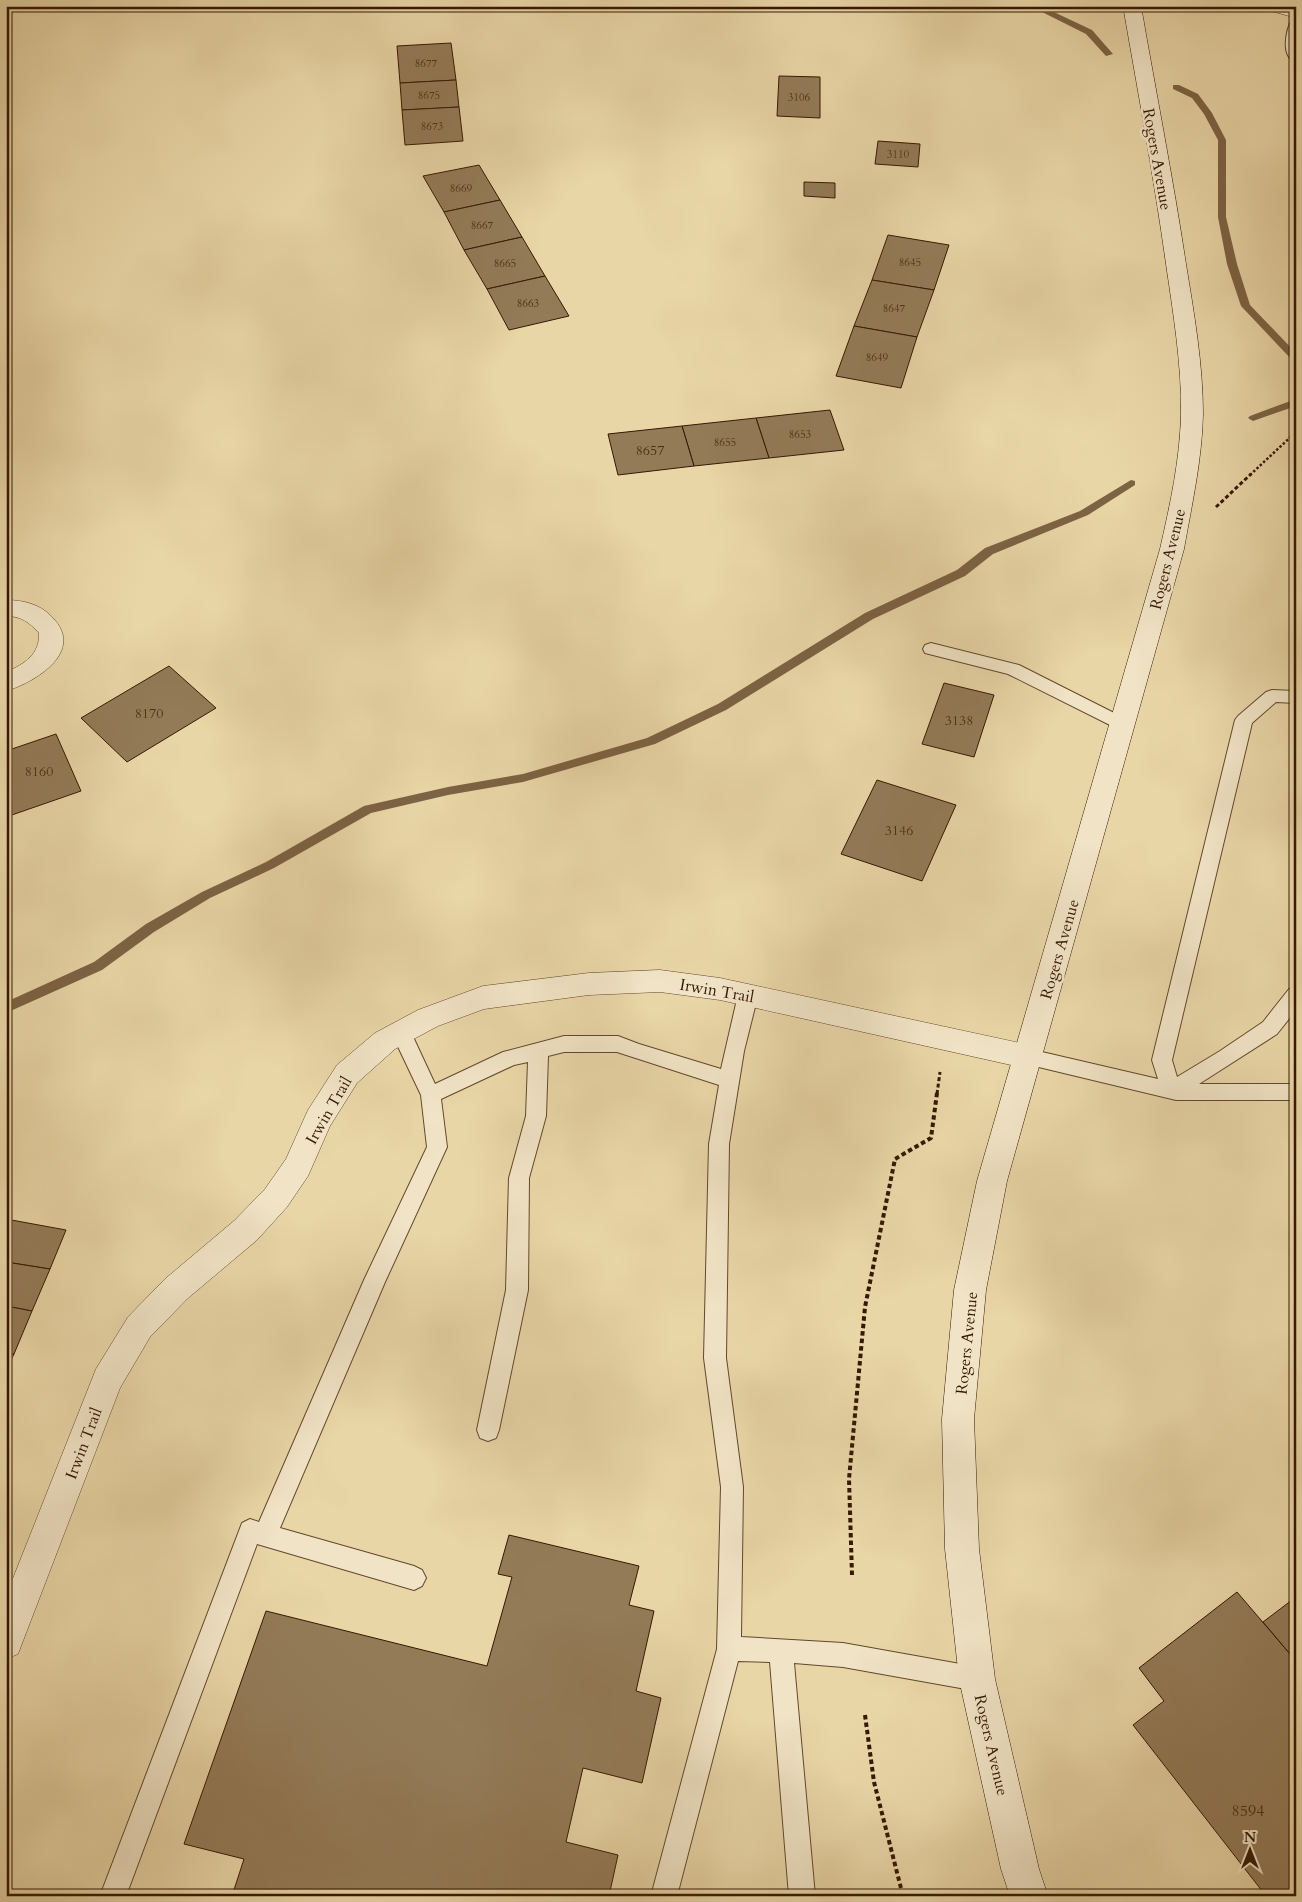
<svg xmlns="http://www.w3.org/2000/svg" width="1302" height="1902" font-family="Cardo,serif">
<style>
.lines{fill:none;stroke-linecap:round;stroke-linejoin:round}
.stream{fill:#7c6343;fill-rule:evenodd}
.building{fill:#937b58;stroke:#351802}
.lane-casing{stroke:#62482b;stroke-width:2}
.street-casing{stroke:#62482b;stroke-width:1}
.secondary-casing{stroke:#351802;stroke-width:1}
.path-far2{stroke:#351802;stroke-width:2.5;stroke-dasharray:2.5 2;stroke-linecap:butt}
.path-far1{stroke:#351802;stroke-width:3;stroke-dasharray:4 2.5;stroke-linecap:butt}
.path{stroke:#351802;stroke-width:4;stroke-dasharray:4.5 3;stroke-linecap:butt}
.lane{fill:#f1e4c6;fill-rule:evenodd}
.street{fill:#f1e4c6;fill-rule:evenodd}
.secondary{fill:#f1e4c6;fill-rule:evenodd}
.labels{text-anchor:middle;stroke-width:5;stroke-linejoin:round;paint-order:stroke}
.far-number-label{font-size:11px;fill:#4c3118}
.number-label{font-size:14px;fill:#4c3118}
.street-label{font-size:16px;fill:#351802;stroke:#f1e4c6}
.near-number-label{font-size:16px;fill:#4c3118}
</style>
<rect width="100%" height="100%" fill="#e9d6a7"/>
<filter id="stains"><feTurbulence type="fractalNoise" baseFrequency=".004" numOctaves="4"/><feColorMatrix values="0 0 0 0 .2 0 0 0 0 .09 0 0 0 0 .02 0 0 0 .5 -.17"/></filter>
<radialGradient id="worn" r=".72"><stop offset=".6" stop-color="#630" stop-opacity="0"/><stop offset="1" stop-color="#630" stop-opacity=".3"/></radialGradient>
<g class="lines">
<g class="stream">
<polygon points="1030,6 1041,6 1092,30 1113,54 1106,56 1086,34"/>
<polygon points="1173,85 1179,85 1198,94 1212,113 1226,140 1226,217 1237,264 1250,305 1296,353 1296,362 1293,361 1241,306 1227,264 1218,217 1218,140 1204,114 1192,98 1173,89"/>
<polygon points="1296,399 1296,406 1253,421 1248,418 1250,416"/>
<polygon points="1131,480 1135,481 1135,485 1088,515 993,554 965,576 873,619 726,710 655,744 523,782 448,795 371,813 274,868 210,898 154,932 102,970 6,1013 6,1002 94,962 146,924 202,892 266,862 364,806 448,787 523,774 647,738 718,704 865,613 957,570 985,548 1080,511"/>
</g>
</g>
<g class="building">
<polygon points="451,43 456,80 400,83 397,46"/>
<polygon points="779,76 820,77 820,118 777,116"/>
<polygon points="456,80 459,107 402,110 400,83"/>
<polygon points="459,107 463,141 405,145 402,110"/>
<polygon points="878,141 920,144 918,167 875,164"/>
<polygon points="479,165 500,200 444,212 423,176"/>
<polygon points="804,182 835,183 835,198 804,196"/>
<polygon points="500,200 522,237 464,250 444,212"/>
<polygon points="888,235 949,245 934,290 872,280"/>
<polygon points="522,237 545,276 487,289 464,250"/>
<polygon points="545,276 569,316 509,330 487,289"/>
<polygon points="872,280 934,290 917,337 854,326"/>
<polygon points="854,326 917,337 901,388 836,376"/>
<polygon points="830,410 844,450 769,458 756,418"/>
<polygon points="756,418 769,458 694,466 682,426"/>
<polygon points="682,426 694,466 618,475 608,434"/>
<polygon points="169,666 216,708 127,762 81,718"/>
<polygon points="944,683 994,695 974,757 922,744"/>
<polygon points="56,734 81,791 6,817 6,751"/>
<polygon points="877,780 956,805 922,881 841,854"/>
<polygon points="6,1219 66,1230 50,1269 6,1262"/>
<polygon points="6,1262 50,1269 32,1311 6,1306"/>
<polygon points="6,1306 32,1311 14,1354 6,1353"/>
<polygon points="6,1353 14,1354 6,1371"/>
<polygon points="509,1535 639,1566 629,1605 654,1611 636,1691 661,1698 642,1783 583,1768 566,1842 618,1855 609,1896 232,1896 244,1859 184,1844 266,1611 487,1666 512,1577 498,1574"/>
<polygon points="1237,1592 1296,1661 1296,1896 1266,1896 1133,1725 1164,1701 1139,1668"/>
<polygon points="1296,1597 1296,1661 1263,1622"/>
</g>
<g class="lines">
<defs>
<g id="lane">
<path d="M1292 19H1296V62C1280 57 1286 30 1292 19Z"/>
<polygon points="931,643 1019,665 1128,720 1131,724 1128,728 1122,730 1116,728 1008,674 925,653 923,649 925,645"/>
<polygon points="1272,690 1296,691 1296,703 1276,702 1252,723 1172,1060 1177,1077 1220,1051 1263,1022 1289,989 1296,987 1296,1010 1277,1034 1199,1084 1296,1084 1296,1100 1176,1100 1022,1063 1019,1057 1022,1051 1029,1049 1158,1079 1152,1060 1235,720 1238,716 1266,692"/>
<polygon points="748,987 755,989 758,995 744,1051 729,1144 726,1358 743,1487 741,1637 843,1643 977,1667 986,1670 989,1679 986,1688 977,1691 843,1667 794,1663 815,1896 789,1896 770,1662 738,1661 677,1896 651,1896 717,1649 721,1487 704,1358 709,1144 719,1085 617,1052 564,1052 548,1056 546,1116 529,1178 528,1290 499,1430 496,1438 488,1441 480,1438 477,1430 506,1290 509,1178 526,1116 528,1062 514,1065 441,1099 447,1147 385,1282 280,1528 414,1566 422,1570 426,1578 422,1586 414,1590 257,1544 126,1896 100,1896 242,1523 250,1519 259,1522 364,1280 427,1147 421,1095 391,1032 394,1026 401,1024 408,1026 435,1084 503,1052 564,1036 618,1036 639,1044 721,1069 738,995 741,989"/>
</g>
<g id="street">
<polygon points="1266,6 1296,7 1296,18 1268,10"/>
<path d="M6 600C23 600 40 604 52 617 86 651 36 682 6 691V672C25 664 40 654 39 633 29 622 21 616 6 616Z"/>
<polygon points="660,970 720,978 1029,1045 1039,1048 1043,1057 1039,1066 1029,1069 720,1000 660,992 589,995 484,1009 438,1026 395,1049 357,1083 330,1126 308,1176 287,1207 257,1240 187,1299 150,1337 120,1388 18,1654 6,1659 6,1596 96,1369 128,1317 165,1279 235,1220 265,1189 286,1159 308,1110 337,1065 375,1033 418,1010 483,986 589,973"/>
</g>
<path id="secondary" d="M1123 6H1141C1156 92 1173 178 1186 264 1194 313 1203 364 1203 414 1202 460 1192 504 1184 549L1007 1181 986 1290 974 1419 979 1549 995 1679 1039 1869 1048 1896H1010L1001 1869 959 1679 945 1549 942 1419 954 1290 977 1181 1160 549C1170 505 1180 460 1181 414 1182 366 1173 312 1166 264 1154 178 1138 92 1123 6Z"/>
</defs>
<use href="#lane" class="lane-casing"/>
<use href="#street" class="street-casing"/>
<use href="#secondary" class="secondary-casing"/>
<polyline class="path-far2" points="1250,475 1296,432"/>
<g class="path-far1">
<polyline points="1216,507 1251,474"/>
<polyline points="937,1094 940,1072"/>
</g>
<g class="path">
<polyline points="852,1575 849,1479 865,1307 895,1159 931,1138 937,1093"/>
<polyline points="865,1715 874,1782 903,1896"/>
</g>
<use href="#lane" class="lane"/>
<use href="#street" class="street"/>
<use href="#secondary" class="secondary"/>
</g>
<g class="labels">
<g class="far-number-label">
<text x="426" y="67">8677</text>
<text x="429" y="99">8675</text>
<text x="799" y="101">3106</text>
<text x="432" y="130">8673</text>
<text x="898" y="158">3110</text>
<text x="461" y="192">8669</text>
<text x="482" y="229">8667</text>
<text x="910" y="266">8645</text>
<text x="505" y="267">8665</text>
<text x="528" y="307">8663</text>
<text x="894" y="312">8647</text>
<text x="877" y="361">8649</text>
<text x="800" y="438">8653</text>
<text x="725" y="446">8655</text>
</g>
<g class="number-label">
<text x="650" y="455">8657</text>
<text x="149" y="718">8170</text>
<text x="959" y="725">3138</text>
<text x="39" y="776">8160</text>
<text x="899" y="835">3146</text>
</g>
<g class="street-label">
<text transform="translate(1158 159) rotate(80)" y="6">Rogers Avenue</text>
<text transform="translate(1167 559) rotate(-76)" y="6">Rogers Avenue</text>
<text transform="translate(1059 949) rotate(-74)" y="6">Rogers Avenue</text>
<text transform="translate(717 990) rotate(10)" y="6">Irwin Trail</text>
<text transform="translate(328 1110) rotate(-60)" y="6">Irwin Trail</text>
<text transform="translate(966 1343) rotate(-84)" y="6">Rogers Avenue</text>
<text transform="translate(83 1443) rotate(-69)" y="6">Irwin Trail</text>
<text transform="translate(992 1745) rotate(77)" y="6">Rogers Avenue</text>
</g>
<g class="near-number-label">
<text x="1248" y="1816">8594</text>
</g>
</g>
<rect width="1302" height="1902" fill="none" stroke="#e9d6a7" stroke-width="25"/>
<rect x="8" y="8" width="1287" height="1887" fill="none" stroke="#351802" stroke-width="2.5"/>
<rect x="12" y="12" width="1277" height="1877" fill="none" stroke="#351802"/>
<g transform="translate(1250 1850)" stroke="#f1e4c6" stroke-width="4" paint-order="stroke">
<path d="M0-4L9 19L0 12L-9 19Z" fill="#351802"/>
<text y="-8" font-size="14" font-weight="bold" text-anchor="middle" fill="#351802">N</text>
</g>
<rect width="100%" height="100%" filter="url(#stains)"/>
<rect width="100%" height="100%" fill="url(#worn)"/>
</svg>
